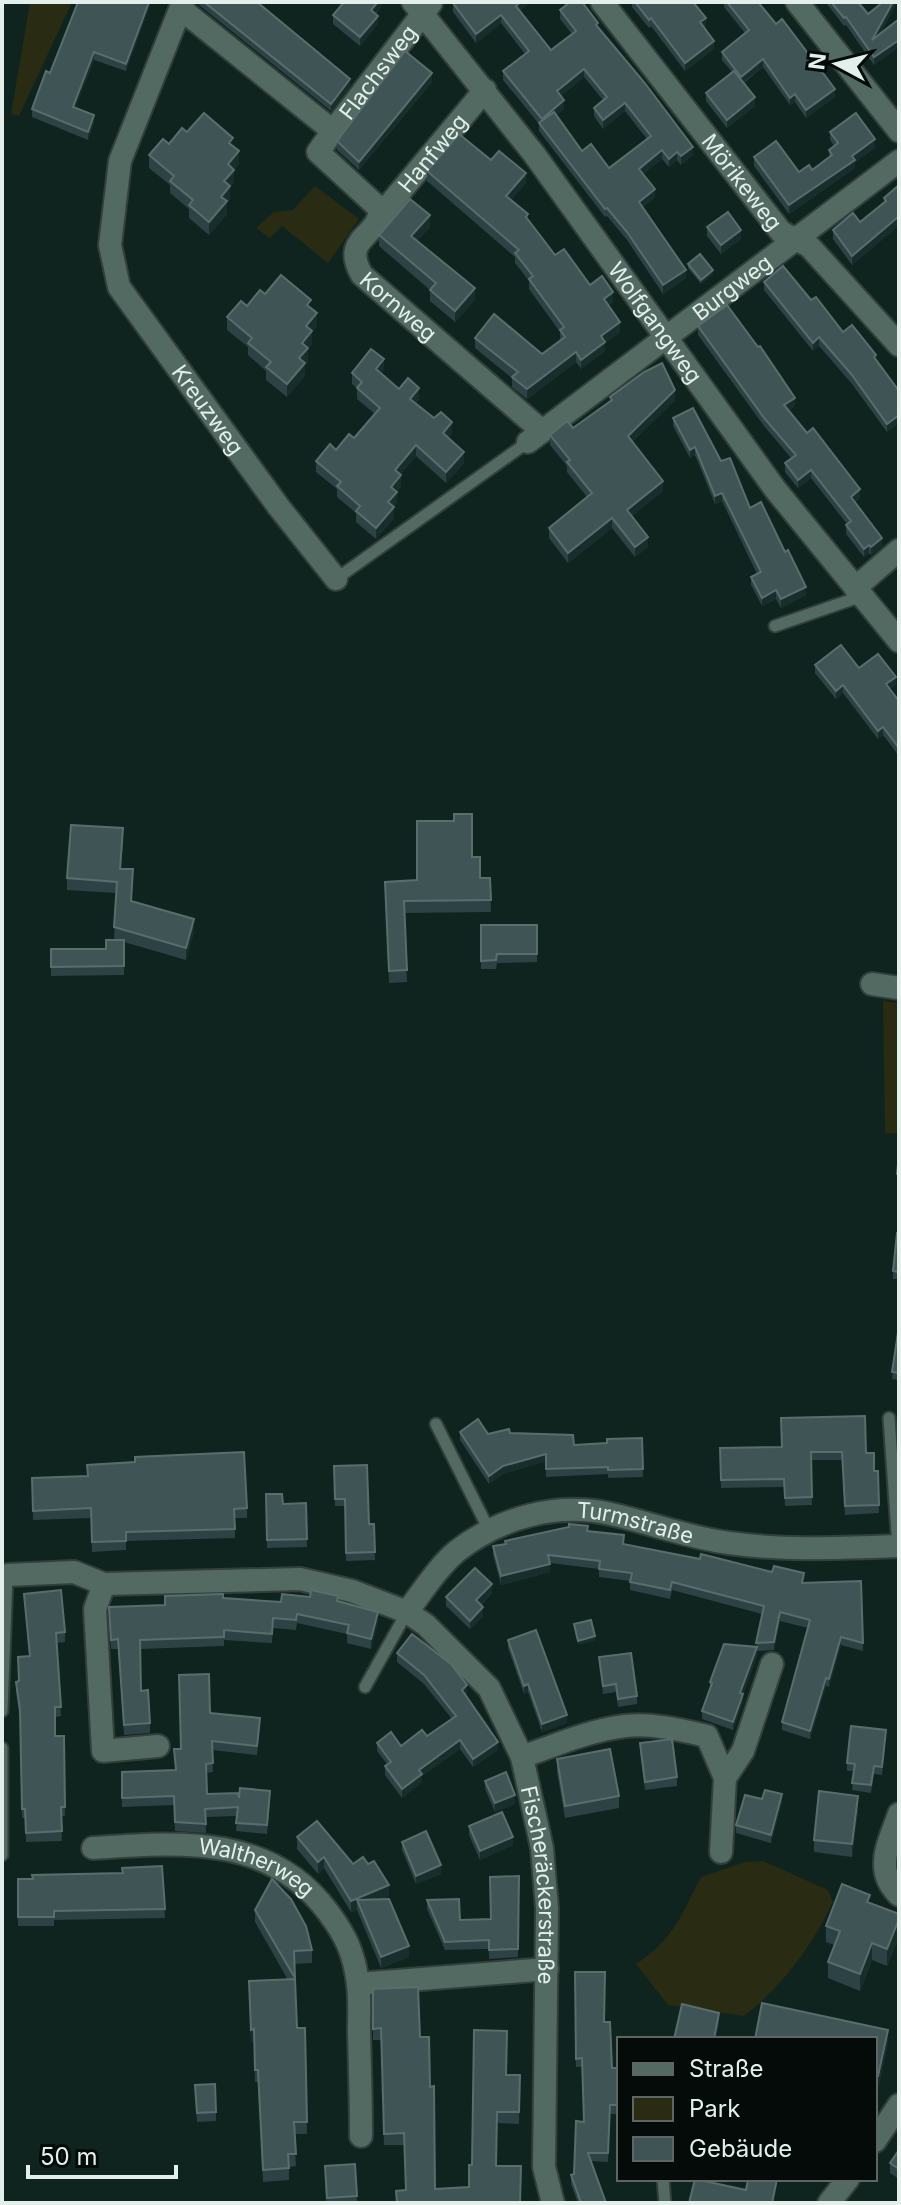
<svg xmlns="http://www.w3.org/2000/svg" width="901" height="2205" font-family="Inter,sans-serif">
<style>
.green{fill:#2a2b13}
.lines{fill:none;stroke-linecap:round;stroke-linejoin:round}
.lane-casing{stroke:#323f3a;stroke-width:15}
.street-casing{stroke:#323f3a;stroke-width:26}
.lane{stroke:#536a62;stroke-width:11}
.street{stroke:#536a62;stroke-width:22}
.wall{fill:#2c4244;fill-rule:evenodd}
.shaded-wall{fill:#182e2d}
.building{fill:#3f5555;stroke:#596d6d;stroke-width:2}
.labels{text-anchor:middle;stroke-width:7;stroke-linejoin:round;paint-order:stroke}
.street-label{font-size:22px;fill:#e2efea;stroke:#040b08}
</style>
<rect width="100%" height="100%" fill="#0f241e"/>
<g class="green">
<polygon points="30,2 72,2 19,116 11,114"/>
<polygon points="315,186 359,219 328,263 282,226 270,238 256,228 274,212 293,210"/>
<polygon points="883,1001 899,1003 899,1134 885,1133"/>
<path d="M763 1861 828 1890 833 1902C812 1946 783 1986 744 2016L668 2005 636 1964C674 1939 681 1916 701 1877L745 1862Z"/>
</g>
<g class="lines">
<defs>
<g id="lane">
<polyline points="336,579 528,442"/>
<polyline points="775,626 862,596"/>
<polyline points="889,1418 898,1546"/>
<polyline points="436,1424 489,1530"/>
<polyline points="365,1687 407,1612"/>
<polyline points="2,1711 7,1575 3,1575"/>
<polyline points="2,1748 2,1855"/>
<polyline points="663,2179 665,2203"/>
</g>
<g id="street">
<path id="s1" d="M183 2 120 161 110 245 119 287 278 506 336 579"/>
<path id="s2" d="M413 2 534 154 775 489 899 641"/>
<path id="s3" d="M602 2 781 232 809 246 899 345"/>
<polyline points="797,2 899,131"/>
<path id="s4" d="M181 9 333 131 318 152 380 209C379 238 340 237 362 275L542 431"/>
<path id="s5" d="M333 131 431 3"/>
<path id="s6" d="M380 216 485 90"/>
<path id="s7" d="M528 442 899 161"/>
<polyline points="855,588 899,550"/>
<polyline points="872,984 899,988"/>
<path id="s8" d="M7 1575 74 1572 104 1584 300 1579 352 1591 407 1612 426 1625 489 1688 522 1757 542 1848 547 1908 544 2167 553 2203"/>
<polyline points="104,1584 95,1609 103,1751 158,1746"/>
<path id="s9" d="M407 1612C422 1592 438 1567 457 1551 501 1517 557 1502 611 1514 651 1523 689 1538 729 1543 786 1551 842 1548 899 1546"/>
<path d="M522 1757C555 1745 591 1730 625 1726 652 1723 681 1730 707 1736L725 1778 721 1852"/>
<polyline points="725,1778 743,1751 772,1664"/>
<path d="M899 1814C889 1843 873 1870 899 1895"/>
<path id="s10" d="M93 1848C180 1842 270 1834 328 1912 346 1936 354 1953 358 1984 360 1999 359 2016 359 2032 360 2067 361 2101 361 2136"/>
<polyline points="358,1984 547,1969"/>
<polyline points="875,2141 899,2105"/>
<polyline points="829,2203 848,2179"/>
</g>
</defs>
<use href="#lane" class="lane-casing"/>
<use href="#street" class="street-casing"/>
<use href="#lane" class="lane"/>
<use href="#street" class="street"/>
</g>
<g class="wall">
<polygon points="151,2 126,71 94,60 75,108 94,123 88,140 32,117 32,109 50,73"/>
<polygon points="199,2 257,2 350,86 331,111 199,5"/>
<polygon points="341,2 381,2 381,7 376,14 378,24 360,46 333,24 333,15 343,4"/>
<polygon points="632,2 693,2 706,26 704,28 714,49 685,71 651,26 649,28 632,7"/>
<polygon points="724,2 758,2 835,97 806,118 795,102 790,105 763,67 744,83 755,106 727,128 706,101 706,93 732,72 722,60 722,52 745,33 724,7"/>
<polygon points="827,2 858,2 868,14 883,2 897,2 880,34 899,19 899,47 874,65 846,25 844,26 827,4"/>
<path d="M453 3 520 11 551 50 572 34 560 19V10L598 28 693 155 681 165 677 160 669 167 662 159 643 174 655 197 643 207 686 278 663 294 627 240 607 216 605 217 539 131V124L503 80V71L525 54 501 23 476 43 453 12ZM584 77 603 100 594 108V116L603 129 625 111 647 139 609 168 582 151 556 115 564 109 561 96Z"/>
<polygon points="432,82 359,170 337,150 337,141"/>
<polygon points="187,132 233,146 239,164 234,170 234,182 230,187 230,199 227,203 227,214 209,235 189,218 189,209 170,193 170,185 149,168 149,155"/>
<polygon points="830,132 875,148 855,162 855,168 789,214 754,166 754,157 799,172 812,170 829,158 829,150 834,146 830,140"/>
<polygon points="491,160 526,183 511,200 555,255 613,302 608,306 620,332 605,343 605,351 581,369 576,362 527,399 512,387 512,378 475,348 475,338 542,354 560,340 560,332 529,289 529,281 515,263 515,257 427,181 427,171"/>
<polygon points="899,185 899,227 898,226 852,265 833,239 833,230 860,222 884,202 884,198"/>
<polygon points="430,227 417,241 475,300 455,322 430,301 430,290 379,246 379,235"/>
<polygon points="707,227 741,239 721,254 707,236"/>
<polygon points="688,264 713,274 701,284 688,268"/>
<polygon points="764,282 811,300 843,332 876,360 899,391 899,423 887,432 852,384 819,346 813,351 764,290"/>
<polygon points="265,294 311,308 317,326 312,332 312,344 308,348 308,361 305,364 305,376 287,397 266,380 266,371 248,355 248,347 227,330 227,317"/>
<polygon points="698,326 795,406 789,410 860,497 855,502 882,546 871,555 869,553 864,557 846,534 846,525 847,524 811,478 798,488 785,472 785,463 791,458 764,426 698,335"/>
<polygon points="384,370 381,373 399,389 419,399 416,403 452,433 448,438 464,463 446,483 416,456 400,475 401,486 397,491 397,503 394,507 394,518 376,539 356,522 356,513 337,497 337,489 316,472 316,461 354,438 375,414 357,399 357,388 352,384 352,373"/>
<polygon points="610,397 675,400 632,442 663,491 632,516 648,547 635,557 612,528 568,563 549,538 549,528 587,497 567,472 567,466 550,445 550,435 573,428 610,401"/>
<polygon points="673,418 721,461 806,595 781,608 776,599 762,606 751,585 751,577 757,574 722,501 715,504 695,455 690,458 673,426"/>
<polygon points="815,665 859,668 896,684 890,689 899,701 899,756 883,735 878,739 843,693 836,699 815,673"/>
<polygon points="123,840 121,869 133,881 131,901 194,931 186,960 124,942 124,975 51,976 51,949 106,949 119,940 114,939 116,893 67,890 67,878"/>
<polygon points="472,857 480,878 490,878 491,912 404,913 407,982 389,983 385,894"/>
<polygon points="481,925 537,925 537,962 497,963 496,969 481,969"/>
<polygon points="899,1233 899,1279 893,1279 893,1271"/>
<polygon points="899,1326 899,1380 892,1379"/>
<polygon points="460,1432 488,1434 510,1433 574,1445 607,1443 642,1438 643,1477 608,1478 608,1474 546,1477 546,1461 503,1474 489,1484 460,1440"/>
<polygon points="782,1447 866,1453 874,1471 878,1471 879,1513 845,1515 842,1460 811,1460 812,1505 785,1506 784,1487 721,1488 720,1448"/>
<polygon points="334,1466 369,1524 374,1524 375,1560 346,1561 345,1506 335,1506"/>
<polygon points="32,1478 247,1508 247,1518 235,1518 235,1538 126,1541 126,1550 92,1552 91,1518 33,1520"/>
<polygon points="266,1494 283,1504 306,1503 307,1547 267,1548"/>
<polygon points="587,1531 624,1544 804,1582 861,1581 863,1651 841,1645 829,1687 826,1686 810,1739 782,1730 782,1722 808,1628 780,1621 774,1650 757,1651 757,1656 743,1694 743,1702 733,1730 702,1719 702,1711 710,1689 710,1682 756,1647 762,1614 672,1590 670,1599 630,1590 630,1581 599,1577 599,1569 550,1563 550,1572 501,1585 493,1555 493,1546 505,1544 505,1541"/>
<polygon points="492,1593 481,1605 483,1616 470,1629 446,1606 446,1597"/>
<polygon points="24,1594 65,1632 65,1642 57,1643 61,1716 55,1717 55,1736 64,1736 65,1816 61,1816 62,1841 26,1842 25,1818 22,1818 20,1720 16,1692 16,1682 19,1681 29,1656"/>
<polygon points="223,1598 281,1602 338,1602 378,1622 371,1649 347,1643 347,1634 297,1623 296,1630 273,1628 272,1643 224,1640 224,1646 140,1649 141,1691 150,1723 150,1733 124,1735 118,1649 111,1649 109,1617 165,1605"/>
<polygon points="508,1640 567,1723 542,1732 528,1692 524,1694 508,1648"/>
<polygon points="397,1653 467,1693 465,1695 498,1750 473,1767 460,1749 422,1776 422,1782 402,1798 385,1775 385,1766 387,1764 377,1751 377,1743 401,1746 427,1736 452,1719 424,1684 397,1662"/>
<polygon points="599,1657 637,1696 637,1704 618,1707 616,1692 603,1694"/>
<polygon points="210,1713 260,1727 257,1755 212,1750 213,1772 206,1773 207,1794 270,1800 267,1834 236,1831 237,1816 206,1817 206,1833 175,1831 174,1805 122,1807 122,1772 175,1770 181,1749"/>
<polygon points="886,1738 882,1775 874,1774 871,1793 852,1790 854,1771 847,1771 847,1763"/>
<polygon points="640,1743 677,1777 677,1786 645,1790 640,1752"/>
<polygon points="557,1759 619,1796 619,1808 565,1818 557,1772"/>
<polygon points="485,1781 515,1804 495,1812 485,1789"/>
<polygon points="762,1799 782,1802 771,1843 736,1833 736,1825"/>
<polygon points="858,1809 852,1857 814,1852 814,1840"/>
<polygon points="469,1826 513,1845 480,1860 469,1835"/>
<polygon points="297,1837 353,1864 389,1896 383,1899 409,1957 381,1968 357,1910 351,1912 324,1868 318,1874 297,1849"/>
<polygon points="402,1842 441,1874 416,1884 402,1850"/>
<polygon points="162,1866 165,1918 54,1920 54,1926 18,1926 18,1879 123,1873"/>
<polygon points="519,1876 518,1957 489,1959 489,1949 445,1950 427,1909 427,1900 460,1920 491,1919"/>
<polygon points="870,1903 899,1914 899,1936 887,1966 872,1960 860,1991 828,1978 828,1962 834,1945 826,1942 826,1926"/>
<polygon points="255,1910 312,1950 312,1963 294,1964 297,2028 305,2028 307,2134 294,2134 296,2166 289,2167 289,2180 263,2182 258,2082 255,2082 254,2041 251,2042 249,1981 288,1980 255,1922"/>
<polygon points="575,1972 604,2022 612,2068 617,2068 618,2114 610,2114 608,2162 591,2161 606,2203 578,2203 571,2184 571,2175 574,2174 584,2122 582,2067 576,2067"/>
<polygon points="373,1989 420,2037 430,2087 435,2189 469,2187 472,2165 506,2075 520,2075 519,2124 497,2123 496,2166 521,2203 396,2203 396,2191 406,2190 404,2145 384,2145 381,2040 373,2040"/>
<polygon points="875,2039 888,2043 878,2089 875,2088"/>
<polygon points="195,2093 216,2112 216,2121 197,2122"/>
<polygon points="899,2150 899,2179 890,2173 890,2163"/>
<polygon points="355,2164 357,2203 326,2203 325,2175"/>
</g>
<g class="shaded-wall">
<polygon points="149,2 151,2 126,71 126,64"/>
<polygon points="378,2 381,2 381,7 371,19 371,10"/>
<polygon points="520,2 531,2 516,14 516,6"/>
<polygon points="893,2 897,2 872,48 872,40"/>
<polygon points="501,15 501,23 476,43 476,34"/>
<polygon points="378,16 378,24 360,46 360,37"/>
<polygon points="706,18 706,26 700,31 700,22"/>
<polygon points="899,40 899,47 874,65 874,57"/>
<polygon points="714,41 714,49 685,71 685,63"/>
<polygon points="94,52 94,60 73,115 73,107"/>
<polygon points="763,59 763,67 741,84 741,77"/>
<polygon points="584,69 584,77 557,99 557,91"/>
<polygon points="432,73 432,82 359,170 359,162"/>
<polygon points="350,79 350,86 331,111 331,104"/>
<polygon points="835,89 835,97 806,118 806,110"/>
<polygon points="795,94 795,102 790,105 790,98"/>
<polygon points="755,97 755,106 727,128 727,120"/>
<polygon points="564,100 564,109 542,127 542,119"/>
<polygon points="625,103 625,111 603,129 603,120"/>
<polygon points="94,115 94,123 88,140 88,132"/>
<polygon points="875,139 875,148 855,162 855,168 789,214 789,205"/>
<polygon points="693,147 693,155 681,165 681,156"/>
<polygon points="662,150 662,159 639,178 639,169"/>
<polygon points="239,151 239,164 234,170 234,182 230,187 230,199 227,203 227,214 209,235 209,222 221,197 228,164"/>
<polygon points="677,152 677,160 669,167 669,159"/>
<polygon points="526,173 526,183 506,206 506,196"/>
<polygon points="655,189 655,197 639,210 639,202"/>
<polygon points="430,215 430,227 411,248 411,236"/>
<polygon points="898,217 898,226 852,265 852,256"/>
<polygon points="741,230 741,239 721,254 721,245"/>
<polygon points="686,270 686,278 663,294 663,285"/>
<polygon points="713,270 713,274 701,284 701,280"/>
<polygon points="475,288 475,300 455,322 455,311"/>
<polygon points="613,292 613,302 604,309 604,299"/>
<polygon points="317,313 317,326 312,332 312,344 308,348 308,361 305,364 305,376 287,397 287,384 299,358 306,326"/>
<polygon points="620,322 620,332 605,343 605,351 581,369 581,360 601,336"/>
<polygon points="819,337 819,346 813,351 813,343"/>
<polygon points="576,352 576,362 527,399 527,389"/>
<polygon points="384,359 384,370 376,380 376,369"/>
<polygon points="419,388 419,399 410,409 410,399"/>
<polygon points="675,390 675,400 628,446 628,436"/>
<polygon points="795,398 795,406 784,413 784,405"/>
<polygon points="899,415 899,423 887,432 887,424"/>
<polygon points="452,422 452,433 443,444 443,433"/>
<polygon points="416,445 416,456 395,481 395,470"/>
<polygon points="695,447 695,455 690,458 690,450"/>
<polygon points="464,452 464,463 446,483 446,472"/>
<polygon points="811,470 811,478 798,488 798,480"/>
<polygon points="401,475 401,486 391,498 391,487"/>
<polygon points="663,481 663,491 627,520 627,510"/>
<polygon points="860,489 860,497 851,505 851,497"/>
<polygon points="397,492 397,503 394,507 394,518 376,539 376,528 388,502"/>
<polygon points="722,493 722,501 715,504 715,496"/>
<polygon points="612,518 612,528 568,563 568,553"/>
<polygon points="648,537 648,547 635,557 635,547"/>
<polygon points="882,538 882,546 871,555 871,547"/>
<polygon points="869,545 869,553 864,557 864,549"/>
<polygon points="806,587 806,595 781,608 781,599"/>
<polygon points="776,590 776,599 762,606 762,598"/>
<polygon points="896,677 896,684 886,692 886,684"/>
<polygon points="843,685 843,693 836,699 836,691"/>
<polygon points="883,727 883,735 878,739 878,731"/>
<polygon points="194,919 194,931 186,960 186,948"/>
<polygon points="546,1454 546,1461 503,1474 489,1484 489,1476 503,1466"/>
<polygon points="550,1564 550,1572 501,1585 501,1576"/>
<polygon points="492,1584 492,1593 476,1609 476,1600"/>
<polygon points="483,1607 483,1616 470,1629 470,1621"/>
<polygon points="378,1612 378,1622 371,1649 371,1639"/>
<polygon points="780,1612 780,1621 774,1650 774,1642"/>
<polygon points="595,1636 595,1641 578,1645 578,1641"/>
<polygon points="841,1637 841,1645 829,1687 829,1679"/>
<polygon points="757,1647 757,1656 740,1701 740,1693"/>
<polygon points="826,1678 826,1686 810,1739 810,1731"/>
<polygon points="528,1684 528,1692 524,1694 524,1686"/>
<polygon points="467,1685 467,1693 462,1698 462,1690"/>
<polygon points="743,1694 743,1702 733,1730 733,1722"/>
<polygon points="567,1715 567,1723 542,1732 542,1724"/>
<polygon points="460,1740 460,1749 422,1776 422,1782 402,1798 402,1789 419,1770"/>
<polygon points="498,1742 498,1750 473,1767 473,1759"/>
<polygon points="782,1794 782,1802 771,1843 771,1835"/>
<polygon points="515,1795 515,1804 495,1812 495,1803"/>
<polygon points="858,1796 858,1809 852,1857 852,1844"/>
<polygon points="513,1837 513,1845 480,1860 480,1851"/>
<polygon points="324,1857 324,1868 318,1874 318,1862"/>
<polygon points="441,1865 441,1874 416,1884 416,1876"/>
<polygon points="389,1885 389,1896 361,1908 357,1900 357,1910 351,1912 351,1901"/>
<polygon points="899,1919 899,1936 887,1966 887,1949"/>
<polygon points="872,1943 872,1960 860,1991 860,1974"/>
<polygon points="409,1946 409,1957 381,1968 381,1957"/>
<polygon points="719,2013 719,2025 716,2039 714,2039"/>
<polygon points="254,2029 254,2041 251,2042 251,2030"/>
<polygon points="888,2030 888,2043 878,2089 878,2076"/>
<polygon points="777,2179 778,2179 774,2203 772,2203"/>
</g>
<g class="building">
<polygon points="78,2 149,2 126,64 94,52 73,107 94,115 88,132 32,109 46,71 50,73"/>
<polygon points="204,2 257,2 350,79 331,104"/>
<polygon points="344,2 378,2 371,10 378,16 360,37 333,15"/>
<polygon points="454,2 520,2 516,6 551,50 576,31 560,10 570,2 582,2 598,23 596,25 644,82 693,147 681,156 677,152 669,159 662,150 639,169 655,189 639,202 686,270 663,285 627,232 607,208 605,209 539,123 554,112 582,151 591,144 609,168 651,136 625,103 603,120 594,108 607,97 584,69 557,91 564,100 542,119 503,71 529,51 501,15 476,34 453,3"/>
<polygon points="635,2 693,2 706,18 700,22 714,41 685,63 651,18 649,20"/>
<polygon points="727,2 758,2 776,24 782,19 835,89 806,110 795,94 790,98 763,59 741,77 722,52 749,30"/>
<polygon points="831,2 858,2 868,14 883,2 893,2 872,40 899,19 899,40 874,57 846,17 844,18"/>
<polygon points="405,51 432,73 359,162 337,141"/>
<polygon points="734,71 755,97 727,120 706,93"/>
<polygon points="204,113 233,138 229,143 239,151 228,164 234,170 224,181 230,186 221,197 227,201 209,222 189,205 193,200 170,181 174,176 149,155 163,139 169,144 182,128 187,132"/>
<polygon points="856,113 875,139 852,156 855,160 789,205 754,157 776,141 799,172 809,165 812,170 832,155 829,150 838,143 830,132"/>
<polygon points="459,134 491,160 499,151 526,173 506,196 528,214 526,217 555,255 564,249 590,285 602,276 613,292 604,299 620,322 601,336 605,342 581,360 576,352 527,389 512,377 518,372 475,338 494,314 542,354 565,337 560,330 564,327 529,279 533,276 515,253 519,250 427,171"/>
<polygon points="899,185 899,218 898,217 852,256 833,230 853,213 860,222 886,201 884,198"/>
<polygon points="410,199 430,215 411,236 475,288 455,311 430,290 436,283 379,235"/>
<polygon points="728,212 741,230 721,245 707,227"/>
<polygon points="700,254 713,270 701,280 688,264"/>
<polygon points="783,266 811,300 816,297 843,332 852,325 876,355 874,357 899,391 899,415 887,424 852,375 819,337 813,343 764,282"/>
<polygon points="281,275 311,300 307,305 317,313 306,326 312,331 302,343 308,348 299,358 305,363 287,384 266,367 271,362 248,343 252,338 227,317 241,301 247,306 260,290 265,294"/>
<polygon points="727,305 758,347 760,346 795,398 784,405 807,433 813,428 860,489 851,497 882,538 871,547 869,545 864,549 846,525 851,521 811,470 798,480 785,463 796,455 764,418 698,326"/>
<polygon points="371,349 384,359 376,369 399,389 408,378 419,388 410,399 434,418 441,412 452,422 443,433 464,452 446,472 416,445 395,470 401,475 391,487 397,492 388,502 394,507 376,528 356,511 360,506 337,486 341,482 316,461 330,444 336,450 349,434 354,438 380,408 357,388 362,382 352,373"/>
<polygon points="662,363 675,390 628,436 663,481 627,510 648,537 635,547 612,518 568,553 549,528 592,493 567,462 570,460 550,435 567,421 573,428 612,400 610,397 644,372"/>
<polygon points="693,408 721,461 730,458 750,508 761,502 785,552 788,550 806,587 781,599 776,590 762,598 751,577 761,572 722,493 715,496 695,447 690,450 673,418"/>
<polygon points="841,645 859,668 878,654 896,677 886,684 899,701 899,748 883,727 878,731 843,685 836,691 815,665"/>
<polygon points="454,814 472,814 472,857 480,857 480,878 490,878 491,900 404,901 407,970 389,971 385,882 417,880 417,821 454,821"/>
<polygon points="71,825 123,828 120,869 133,869 131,901 194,919 186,948 114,927 117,882 67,878"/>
<polygon points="481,925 537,925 537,954 497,954 496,960 481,961"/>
<polygon points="106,940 124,940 124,966 51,967 51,949 106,949"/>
<polygon points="899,1154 899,1175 897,1174"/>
<polygon points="897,1233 899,1233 899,1272 893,1271"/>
<polygon points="899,1326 899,1373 892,1372"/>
<polygon points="865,1416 866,1453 874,1453 874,1471 878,1471 879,1505 845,1506 842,1452 811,1452 812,1497 785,1498 784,1479 721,1480 720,1448 782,1447 781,1418"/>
<polygon points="478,1419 488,1434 509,1429 510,1433 573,1435 574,1445 607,1443 607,1439 642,1438 643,1469 608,1470 608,1467 546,1469 546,1454 503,1466 489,1476 460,1432"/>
<polygon points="244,1452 247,1508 234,1509 235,1529 126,1532 126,1541 92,1542 91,1508 33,1511 32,1478 88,1476 87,1465 135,1462 135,1457"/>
<polygon points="367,1465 369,1524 374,1524 375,1552 346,1553 345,1499 335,1499 334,1466"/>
<polygon points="266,1494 282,1494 283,1504 306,1503 307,1539 267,1540"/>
<polygon points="569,1524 588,1526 587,1531 624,1535 623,1544 700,1559 701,1554 772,1572 774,1566 804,1573 802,1583 861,1581 863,1643 841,1637 829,1679 826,1678 810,1731 782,1722 810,1620 780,1612 774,1642 756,1643 764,1606 672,1582 670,1590 630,1582 632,1573 599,1569 600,1561 548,1555 550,1564 501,1576 493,1546 506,1544 505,1541 569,1527"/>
<polygon points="475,1568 492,1584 476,1600 483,1607 470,1621 446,1597"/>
<polygon points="61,1590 65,1632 56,1633 61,1707 55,1707 55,1736 64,1736 65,1807 61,1807 62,1831 26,1833 25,1809 22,1809 20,1710 16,1682 19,1681 18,1657 30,1656 24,1594"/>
<polygon points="311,1590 338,1596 337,1601 378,1612 371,1639 347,1633 349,1625 297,1614 296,1620 273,1618 272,1634 224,1630 224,1637 140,1640 141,1691 148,1690 150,1723 124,1725 118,1639 111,1640 109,1607 165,1605 165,1596 223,1594 223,1598 281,1602 282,1594 310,1597"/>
<polygon points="591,1620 595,1636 578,1641 574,1624"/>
<polygon points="536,1630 567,1715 542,1724 528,1684 524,1686 508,1640"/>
<polygon points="412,1634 451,1664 467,1685 462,1690 498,1742 473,1759 460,1740 419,1770 422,1774 402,1789 385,1766 391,1762 377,1743 391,1732 401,1746 422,1730 427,1736 456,1716 424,1675 397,1653"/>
<polygon points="724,1644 757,1647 740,1693 743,1694 733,1722 702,1711 712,1683 710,1682"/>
<polygon points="631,1653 637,1696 618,1699 616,1684 603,1686 599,1657"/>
<polygon points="209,1674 210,1713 260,1718 257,1746 212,1741 213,1763 206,1764 207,1794 238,1793 239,1798 240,1788 270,1791 267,1825 236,1823 238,1807 205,1809 206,1824 175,1822 174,1796 122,1798 122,1772 176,1770 174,1749 181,1749 179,1675"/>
<polygon points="851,1726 886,1730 882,1767 874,1766 871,1785 852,1783 855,1764 847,1763"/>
<polygon points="672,1739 677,1777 645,1782 640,1743"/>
<polygon points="610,1749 619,1796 565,1806 557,1759"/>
<polygon points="506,1772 515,1795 495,1803 485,1781"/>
<polygon points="765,1790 782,1794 771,1835 736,1825 745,1795 762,1799"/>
<polygon points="819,1791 858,1796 852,1844 814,1840"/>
<polygon points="502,1812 513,1837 480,1851 469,1826"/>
<polygon points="317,1821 353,1864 363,1857 368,1864 374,1861 389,1885 351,1901 324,1857 318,1862 297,1837"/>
<polygon points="426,1831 441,1865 416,1876 402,1842"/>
<polygon points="162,1866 165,1909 54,1911 54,1917 18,1917 18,1879 33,1879 32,1875 123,1873 122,1868"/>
<polygon points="519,1876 518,1949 489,1950 489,1940 445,1942 427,1900 459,1899 460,1920 491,1919 490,1877"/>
<polygon points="272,1879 291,1899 306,1926 312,1950 294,1951 295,1978 255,1910"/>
<polygon points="842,1884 870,1895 867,1902 899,1914 899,1919 887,1949 872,1943 860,1974 828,1962 840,1931 826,1926"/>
<polygon points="389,1899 409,1946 381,1957 357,1900"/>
<polygon points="575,1972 605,1972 604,2022 610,2022 612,2068 617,2068 618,2105 610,2105 608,2153 588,2153 606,2203 581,2203 571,2175 574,2174 576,2121 584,2122 582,2058 576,2059"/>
<polygon points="295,1979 297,2028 305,2028 307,2122 294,2122 296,2154 288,2154 289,2168 263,2170 258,2070 255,2070 254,2029 251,2030 249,1981"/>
<polygon points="418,1987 420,2037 429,2037 430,2087 434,2086 435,2189 469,2187 469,2165 472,2165 474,2030 507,2031 506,2075 520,2075 519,2112 497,2112 496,2166 521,2166 520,2203 397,2203 396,2191 406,2190 404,2133 384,2134 381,2028 373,2029 373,1989"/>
<polygon points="762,2003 888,2030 878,2076 875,2075 875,2039 755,2039"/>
<polygon points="682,2004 719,2013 714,2039 674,2039"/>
<polygon points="215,2084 216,2112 197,2113 195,2085"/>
<polygon points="899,2150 899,2169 890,2163"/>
<polygon points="355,2164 357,2196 327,2198 325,2166"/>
<polygon points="695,2179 746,2190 748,2179 777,2179 772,2203 689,2203"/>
</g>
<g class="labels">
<g class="street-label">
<text dy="8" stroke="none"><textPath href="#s5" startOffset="74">Flachsweg</textPath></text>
<text dy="8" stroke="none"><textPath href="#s6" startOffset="82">Hanfweg</textPath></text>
<text dy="8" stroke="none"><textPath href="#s3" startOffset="228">Mörikeweg</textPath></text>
<text dy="8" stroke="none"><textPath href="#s7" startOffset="256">Burgweg</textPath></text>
<text dy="8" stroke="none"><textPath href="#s4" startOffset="428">Kornweg</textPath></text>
<text dy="8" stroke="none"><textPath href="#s2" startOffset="402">Wolfgangweg</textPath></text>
<text dy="8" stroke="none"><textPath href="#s1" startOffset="450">Kreuzweg</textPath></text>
<text dy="8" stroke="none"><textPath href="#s9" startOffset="268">Turmstraße</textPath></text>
<text dy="8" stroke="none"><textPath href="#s10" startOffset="168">Waltherweg</textPath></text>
<text dy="8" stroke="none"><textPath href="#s8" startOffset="726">Fischeräckerstraße</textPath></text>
</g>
</g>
<rect width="901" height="2205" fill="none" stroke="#e2efea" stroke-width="8"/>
<rect x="617" y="2037" width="260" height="144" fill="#040b08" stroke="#5d6662" stroke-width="2"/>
<rect x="633" y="2063" width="40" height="12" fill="#536a62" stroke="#5d6662" stroke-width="2"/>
<text x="689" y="2077" font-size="24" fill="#e2efea">Straße</text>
<rect x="633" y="2097" width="40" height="24" fill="#2a2b13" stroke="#5d6662" stroke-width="2"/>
<text x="689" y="2117" font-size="24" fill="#e2efea">Park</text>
<rect x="633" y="2137" width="40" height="24" fill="#3f5555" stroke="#5d6662" stroke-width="2"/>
<text x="689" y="2157" font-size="24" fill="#e2efea">Gebäude</text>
<g transform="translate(837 64) rotate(277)" stroke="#040b08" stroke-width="6" paint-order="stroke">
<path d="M0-6L14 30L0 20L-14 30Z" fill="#e2efea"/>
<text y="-12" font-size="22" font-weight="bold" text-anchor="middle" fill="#e2efea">N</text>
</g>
<path d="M28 2165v12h148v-12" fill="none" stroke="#e2efea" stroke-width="4"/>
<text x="40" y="2165" font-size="24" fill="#e2efea" stroke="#040b08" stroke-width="6" paint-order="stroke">50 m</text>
</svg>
